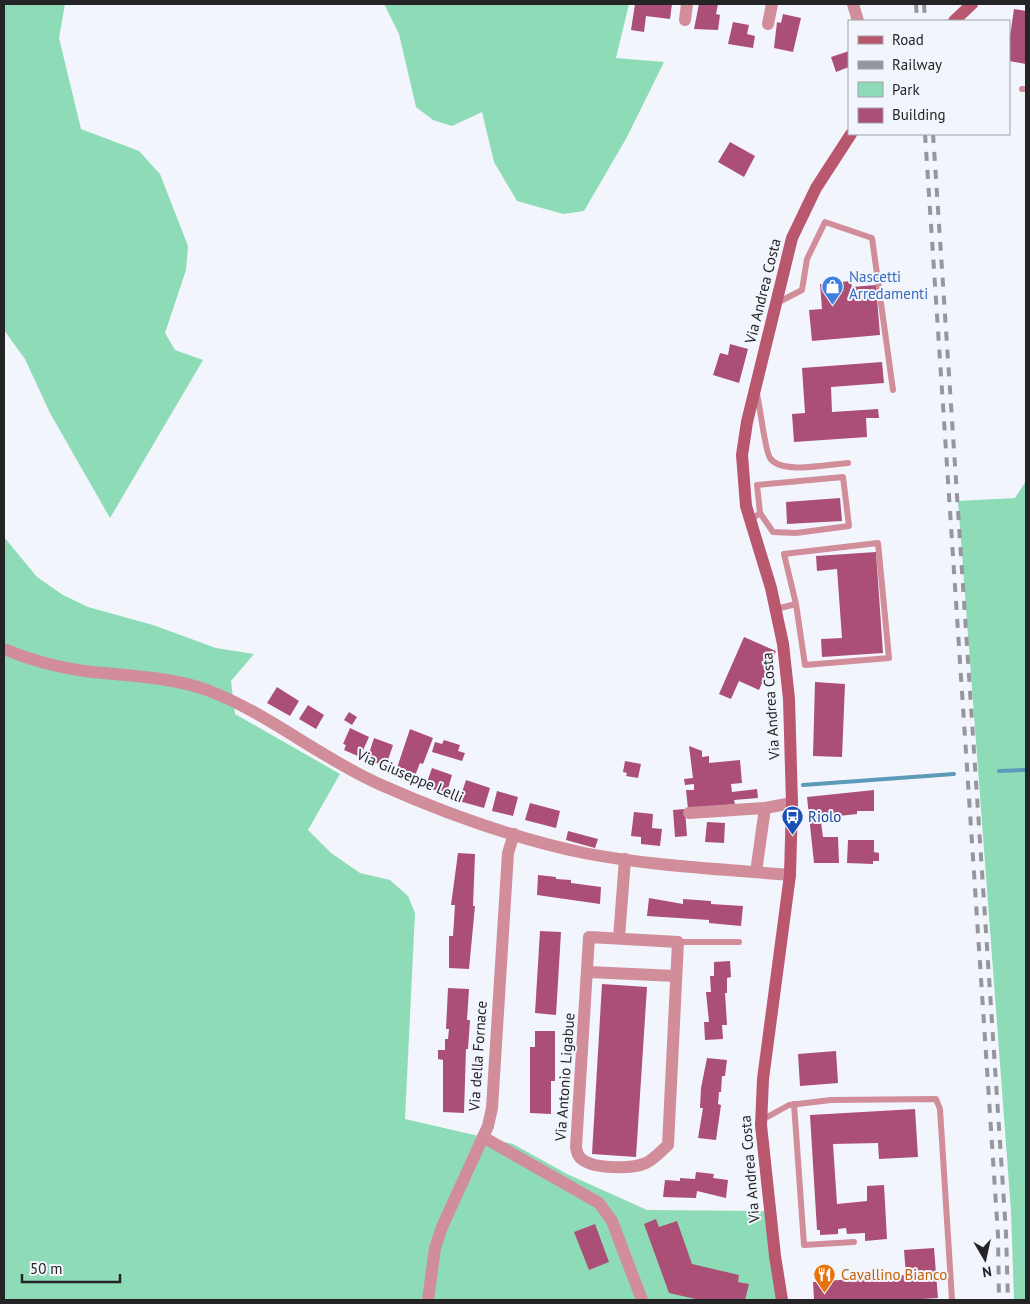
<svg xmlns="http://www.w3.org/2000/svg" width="1030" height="1304" font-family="'PT Sans',sans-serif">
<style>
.green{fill:#8edbb7}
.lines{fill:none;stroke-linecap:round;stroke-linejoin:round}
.stream{stroke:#5d9ab9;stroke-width:4}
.building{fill:#ab4f76}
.lane{stroke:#d18d9a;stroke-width:6}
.street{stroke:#d18d9a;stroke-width:12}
.secondary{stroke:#b9576f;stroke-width:12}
.rail{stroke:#95979c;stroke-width:4;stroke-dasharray:9 9;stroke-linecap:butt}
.labels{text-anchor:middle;stroke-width:4;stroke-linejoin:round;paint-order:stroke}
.shop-label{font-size:15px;fill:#366cbe;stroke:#f3f5fc;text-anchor:start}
.street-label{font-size:15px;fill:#242427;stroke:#f3f5fc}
.transit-label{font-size:15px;fill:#164399;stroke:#f3f5fc;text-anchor:start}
.food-label{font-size:15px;fill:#c56008;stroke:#f3f5fc;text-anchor:start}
</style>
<rect width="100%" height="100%" fill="#f3f5fc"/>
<g class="green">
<polygon points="4,4 65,4 59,38 81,129 139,151 160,174 188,246 186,270 165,333 175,350 203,360 110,518 50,413 25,359 4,330"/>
<polygon points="384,4 629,4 616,58 664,62 627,137 584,211 563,214 517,201 494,162 482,112 452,126 433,120 416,107 399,34"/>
<polygon points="1026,481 1026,1300 1014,1300 1011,1211 958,501 1015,498"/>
<polygon points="4,537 37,577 63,595 88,607 153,625 216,648 254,654 231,681 235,714 340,774 308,830 331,853 360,873 390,880 408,896 415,913 405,1119 513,1144 567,1174 647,1210 765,1211 782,1300 4,1300"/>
</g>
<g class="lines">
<g class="stream">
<polyline points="999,771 1026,770"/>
<polyline points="803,785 954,774"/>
</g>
</g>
<g class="building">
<polygon points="635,4 672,4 670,19 646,16 644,32 631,30"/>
<polygon points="699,4 718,4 716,14 720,15 718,30 694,29"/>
<polygon points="1014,9 1026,11 1026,64 1009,61 1009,43"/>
<polygon points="783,14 801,18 793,52 774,48 777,22 781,23"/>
<polygon points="733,22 749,25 747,34 755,36 753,48 728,44"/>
<polygon points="849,51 849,67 836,72 831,57"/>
<polygon points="730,142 755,156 744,177 718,162"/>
<polygon points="851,281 852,287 876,285 880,335 812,341 809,310 822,309 820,284"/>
<polygon points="730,344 748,349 739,383 713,375 720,353 728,355"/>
<polygon points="882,362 884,383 831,387 832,412 878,409 879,418 866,418 867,437 794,442 792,414 805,413 802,368"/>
<polygon points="840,498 842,521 787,524 786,502"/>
<polygon points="876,552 883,653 822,657 821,639 842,638 837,569 817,571 816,556"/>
<polygon points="744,637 776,651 759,690 739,681 731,699 719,694"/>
<polygon points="815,682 845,684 842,757 813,756"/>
<polygon points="277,687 299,701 290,716 267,703"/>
<polygon points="308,705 324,715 316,729 299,719"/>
<polygon points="349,712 357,717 352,725 344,720"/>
<polygon points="350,728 369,737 360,757 344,750 346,745 343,744"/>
<polygon points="410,729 433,738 423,764 420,763 413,781 395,774"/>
<polygon points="374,738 393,745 386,766 367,760"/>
<polygon points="444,740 460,745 458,751 465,753 462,761 432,752 435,742 442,744"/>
<polygon points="689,746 702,751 702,757 709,756 709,763 740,760 742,783 731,784 732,792 757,789 758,798 734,800 735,804 688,809 686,790 694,790 694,784 685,785 684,779 693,778"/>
<polygon points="625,761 641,764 638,778 626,776 627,773 623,772"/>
<polygon points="432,768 452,775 447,792 425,788"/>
<polygon points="466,780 490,788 484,808 459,801"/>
<polygon points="874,790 874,811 857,811 857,814 830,817 831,821 821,822 823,837 838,837 839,863 814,863 807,797"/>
<polygon points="497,791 518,797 513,816 492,811"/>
<polygon points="530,803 560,811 556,828 525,820"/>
<polygon points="685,809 687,836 675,837 673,810"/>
<polygon points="634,812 653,814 652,828 662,829 660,846 641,844 641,837 631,836"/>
<polygon points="707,822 725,823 724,843 705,842"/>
<polygon points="568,831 598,839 595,848 566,840"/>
<polygon points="848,840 874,840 874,852 879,853 879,861 873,861 873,864 847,863"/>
<polygon points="458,853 475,854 473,906 475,906 469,969 449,968 449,936 453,936 455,905 451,905"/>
<polygon points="538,875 556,877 556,879 571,880 571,883 601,887 600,904 537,895"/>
<polygon points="649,898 683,904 683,899 711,901 711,904 743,906 741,926 709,923 709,920 647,916"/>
<polygon points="540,931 561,932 556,1015 535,1013"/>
<polygon points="730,961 731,977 727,978 727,993 725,993 727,1025 722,1025 723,1039 705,1040 704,1022 709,1022 706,992 711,992 710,976 714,976 714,962"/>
<polygon points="602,984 647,987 636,1157 592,1154"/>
<polygon points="448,988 469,989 467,1020 470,1020 468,1049 466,1049 464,1113 443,1112 443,1060 438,1059 438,1050 445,1050 445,1039 448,1039 449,1029 446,1029"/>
<polygon points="535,1031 555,1031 555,1081 551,1081 551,1114 530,1113 530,1047 535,1047"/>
<polygon points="836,1051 838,1083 800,1086 798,1054"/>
<polygon points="707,1058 727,1060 725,1076 722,1076 721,1092 719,1092 718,1104 721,1105 716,1140 698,1138 703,1108 700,1108 701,1088"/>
<polygon points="915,1109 918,1157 879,1159 878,1143 833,1144 837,1204 867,1201 867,1186 884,1185 887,1239 865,1241 865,1233 847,1234 846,1228 838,1229 838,1234 820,1235 820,1230 817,1230 810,1115"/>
<polygon points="696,1172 714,1174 713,1178 728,1180 726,1198 697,1191 696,1198 663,1197 665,1180 680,1181 680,1178 695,1179"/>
<polygon points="656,1219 659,1227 677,1221 692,1264 739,1275 738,1282 749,1284 745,1300 700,1300 669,1293 644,1224"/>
<polygon points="595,1224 609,1262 589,1270 574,1232"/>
<polygon points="934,1248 938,1298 906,1300 814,1300 813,1282 906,1275 904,1250"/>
</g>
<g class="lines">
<g class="lane">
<polyline points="1022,89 1026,89"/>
<polyline points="777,303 802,290 807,259 825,222 872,238 893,390"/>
<path d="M757 394C760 406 765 451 770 458 781 475 830 464 848 463"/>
<polyline points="751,520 760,513 757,485 843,477 849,526 796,533 773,532 760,513"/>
<polyline points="776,609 796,604 784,554 878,543 889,658 805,665 796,604"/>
<polyline points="678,942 739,942"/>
<polyline points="794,1104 804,1245 854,1242"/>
<polyline points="762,1120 789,1105 831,1100 936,1099 940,1109 952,1300"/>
</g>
<g class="street">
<polyline points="853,4 858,21"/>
<polyline points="685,20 687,4"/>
<polyline points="768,24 772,4"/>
<path d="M4 649C30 660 56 667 84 671 125 676 167 676 207 690 268 713 319 757 379 784 444 813 513 838 584 853 651 866 722 869 790 875"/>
<polyline points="689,813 765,808 792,803"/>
<polyline points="756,872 765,808"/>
<path d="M589 937 678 942 668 1145C661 1151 654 1159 646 1163 633 1169 595 1169 583 1160 578 1157 577 1153 576 1147Z"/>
<polyline points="619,938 625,859"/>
<polyline points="588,972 676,976"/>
<polyline points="483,1137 599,1203 612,1221 642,1300"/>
<polyline points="428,1300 435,1248 442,1227 488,1126 492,1108 508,853 514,834"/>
</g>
<g class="secondary">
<polyline points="954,21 972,4"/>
<polyline points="782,1300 775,1256 761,1125 763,1079 790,875 792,803 789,699 783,644 771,588 746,506 742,455 747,422 792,238 816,188 851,134"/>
</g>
<g class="rail">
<polyline points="916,4 917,21"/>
<polyline points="924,4 925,21"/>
<polyline points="925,134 998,1235 999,1300"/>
<polyline points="933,134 1006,1233 1008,1300"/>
</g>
</g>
<defs>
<symbol id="shop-pin" viewBox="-11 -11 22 30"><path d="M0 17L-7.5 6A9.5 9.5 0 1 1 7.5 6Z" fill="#3f7fe0" stroke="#f3f5fc"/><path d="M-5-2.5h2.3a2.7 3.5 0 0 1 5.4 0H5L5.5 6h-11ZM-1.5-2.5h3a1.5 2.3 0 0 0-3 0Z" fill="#fff"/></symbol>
<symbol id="bus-pin" viewBox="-11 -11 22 30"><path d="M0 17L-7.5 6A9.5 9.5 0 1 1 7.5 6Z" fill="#1a4fb4" stroke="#f3f5fc"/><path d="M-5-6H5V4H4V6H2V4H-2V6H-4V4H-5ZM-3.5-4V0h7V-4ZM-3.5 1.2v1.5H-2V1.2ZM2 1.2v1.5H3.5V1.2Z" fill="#fff"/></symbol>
<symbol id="restaurant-pin" viewBox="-11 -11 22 30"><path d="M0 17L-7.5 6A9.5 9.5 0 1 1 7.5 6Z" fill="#e8710a" stroke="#f3f5fc"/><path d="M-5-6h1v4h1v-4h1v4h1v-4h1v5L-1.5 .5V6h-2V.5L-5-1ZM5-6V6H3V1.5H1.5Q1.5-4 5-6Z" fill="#fff"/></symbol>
</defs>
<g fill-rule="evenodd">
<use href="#shop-pin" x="820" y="274" width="25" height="34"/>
<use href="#bus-pin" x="780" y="804" width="25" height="34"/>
<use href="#restaurant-pin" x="812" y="1262" width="25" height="34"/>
</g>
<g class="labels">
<g class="shop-label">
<text x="849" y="282">Nascetti<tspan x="849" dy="17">Arredamenti</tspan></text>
</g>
<g class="street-label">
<text transform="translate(763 291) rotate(-76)" y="5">Via Andrea Costa</text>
<text transform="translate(771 706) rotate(-94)" y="5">Via Andrea Costa</text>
<text transform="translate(410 776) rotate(23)" y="5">Via Giuseppe Lelli</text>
<text transform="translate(478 1056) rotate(-86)" y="5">Via della Fornace</text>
<text transform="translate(565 1077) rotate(-86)" y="5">Via Antonio Ligabue</text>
<text transform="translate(750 1169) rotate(-95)" y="5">Via Andrea Costa</text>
</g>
<g class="transit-label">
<text x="808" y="822">Riolo</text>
</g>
<g class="food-label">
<text x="841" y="1280">Cavallino Bianco</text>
</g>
</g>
<rect width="1030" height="1304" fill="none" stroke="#242427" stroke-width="10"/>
<rect x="848" y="20" width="162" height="115" fill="#f3f5fc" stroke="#a0a1a7"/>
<rect x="858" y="36" width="25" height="8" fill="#b9576f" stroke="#a0a1a7"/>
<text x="892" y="45" font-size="15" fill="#242427">Road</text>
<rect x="858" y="61" width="25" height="8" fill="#95979c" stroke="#a0a1a7"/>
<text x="892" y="70" font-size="15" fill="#242427">Railway</text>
<rect x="858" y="82" width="25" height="15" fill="#8edbb7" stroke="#a0a1a7"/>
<text x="892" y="95" font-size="15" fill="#242427">Park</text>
<rect x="858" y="108" width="25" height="15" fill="#ab4f76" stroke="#a0a1a7"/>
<text x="892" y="120" font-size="15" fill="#242427">Building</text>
<g transform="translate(985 1259) rotate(171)" stroke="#f3f5fc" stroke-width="4" paint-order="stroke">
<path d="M0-4L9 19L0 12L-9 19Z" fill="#242427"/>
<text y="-8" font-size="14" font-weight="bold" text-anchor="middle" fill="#242427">N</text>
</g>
<path d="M22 1274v8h98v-8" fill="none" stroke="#242427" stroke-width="2.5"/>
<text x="30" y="1274" font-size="15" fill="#242427" stroke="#f3f5fc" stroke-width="4" paint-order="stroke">50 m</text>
</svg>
